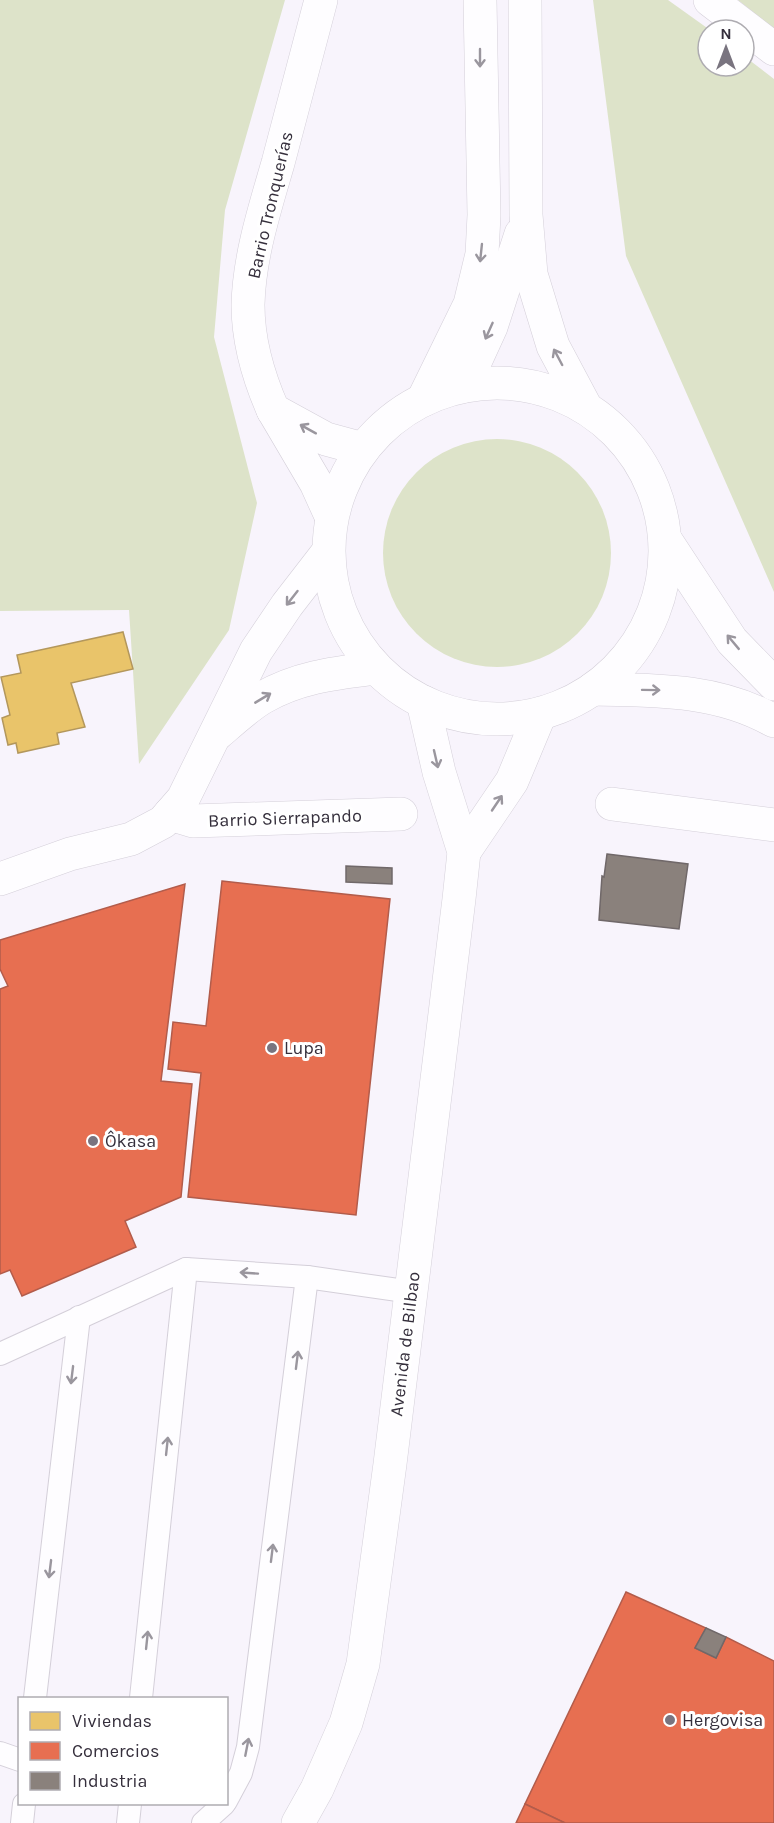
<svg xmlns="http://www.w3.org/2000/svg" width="774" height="1823" font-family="Karla,sans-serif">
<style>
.green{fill:#dde3c9}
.homes{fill:#e9c46a;stroke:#b3975c;stroke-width:1.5}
.shops{fill:#e76f51;stroke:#b25c4b;stroke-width:1.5}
.industry{fill:#8a817c;stroke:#706869;stroke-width:1.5}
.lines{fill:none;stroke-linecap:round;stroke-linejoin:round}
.service-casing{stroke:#d4cfd9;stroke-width:24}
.minor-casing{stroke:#d4cfd9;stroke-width:34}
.secondary-casing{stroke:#d4cfd9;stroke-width:34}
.motorway-casing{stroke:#d4cfd9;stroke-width:34}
.service{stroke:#fefdff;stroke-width:22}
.minor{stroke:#fefdff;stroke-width:33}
.secondary{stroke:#fefdff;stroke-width:33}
.motorway{stroke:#fefdff;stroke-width:33}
.oneway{stroke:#9a969e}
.poi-dot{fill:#79747f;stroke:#fff;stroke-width:2}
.labels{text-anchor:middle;stroke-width:6;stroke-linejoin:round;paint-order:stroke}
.street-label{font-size:18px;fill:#352f3c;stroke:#fff}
.poi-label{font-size:18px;fill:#352f3c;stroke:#fff;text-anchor:start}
</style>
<rect width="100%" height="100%" fill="#f8f4fc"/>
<g class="green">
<polygon points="0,0 285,0 225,210 214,337 257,503 229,630 139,764 129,610 0,611"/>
<polygon points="593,0 668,0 710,30 708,66 744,66 744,56 774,79 774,592 626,256"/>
<polygon points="738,0 774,0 774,29"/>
<circle cx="497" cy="553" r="114"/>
</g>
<polygon class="homes" points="123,632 133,669 71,683 85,727 57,733 59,744 18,753 16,743 8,745 2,718 10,715 1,677 21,673 17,655"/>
<g class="shops">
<polygon points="222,881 390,899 356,1215 188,1197 201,1073 168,1069 173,1022 206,1026"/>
<polygon points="185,884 161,1081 192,1084 181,1197 125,1221 136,1247 22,1296 10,1270 0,1274 0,989 8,986 0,969 0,940"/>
<polygon points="626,1592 706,1628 695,1648 716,1658 726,1637 774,1661 774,1823 565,1823 525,1804"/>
<polygon points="525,1804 565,1823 516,1823"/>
</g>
<g class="industry">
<polygon points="607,854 688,864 679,929 599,920 602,876 604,877"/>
<polygon points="346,866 392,868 392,884 346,882"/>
<polygon points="706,1628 726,1637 716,1658 695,1648"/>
</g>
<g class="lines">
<defs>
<g id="service">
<polyline points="0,1354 186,1269 307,1277 412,1292"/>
<polyline points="35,1698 79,1317"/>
<polyline points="141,1698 186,1269"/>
<polyline points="0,1753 20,1760"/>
<polyline points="226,1801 241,1773 248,1747 307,1277"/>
<polyline points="22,1823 24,1804"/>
<polyline points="128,1823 130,1804"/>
<polyline points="203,1823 224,1804"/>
</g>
<g id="minor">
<polyline points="710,0 774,49"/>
<path d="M273 410C258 376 248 342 248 305 249 257 265 208 278 163 293 108 307 54 321 0"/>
<polyline points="331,516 316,483 273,410 326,439 363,449"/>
<polyline points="665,539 732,641 774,684"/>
<path d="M593 689C655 690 718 689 774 721"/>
<path d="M218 733C232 721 247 707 262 698 298 677 335 673 375 668"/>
<polyline points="612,804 774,825"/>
<polyline points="170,814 193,821 401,814"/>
<polyline points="0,879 70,854 131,839 163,822 183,799 256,651 287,605 328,552"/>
</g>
<g id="secondary">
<circle cx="497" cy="551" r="168"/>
<polyline points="464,852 512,781 540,714"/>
<polyline points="298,1823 317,1789 346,1723 363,1664 390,1464 459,899 464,852 439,772 423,702"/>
</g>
<g id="motorway">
<polyline points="525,0 526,215 531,274 553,346 586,408"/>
<polyline points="464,386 491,327 521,234"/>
<polyline points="423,400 470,304 482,254 484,215 480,0"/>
</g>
</defs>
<use href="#service" class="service-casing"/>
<use href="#minor" class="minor-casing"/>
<use href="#secondary" class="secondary-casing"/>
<use href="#motorway" class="motorway-casing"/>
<use href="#service" class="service"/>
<use href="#minor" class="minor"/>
<use href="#secondary" class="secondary"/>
<use href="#motorway" class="motorway"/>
</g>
<defs><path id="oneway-shaft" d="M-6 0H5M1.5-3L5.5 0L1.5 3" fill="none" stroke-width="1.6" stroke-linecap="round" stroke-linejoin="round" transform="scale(1.5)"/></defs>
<g class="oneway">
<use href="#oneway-shaft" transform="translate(480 58) rotate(90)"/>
<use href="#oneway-shaft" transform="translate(481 253) rotate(96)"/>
<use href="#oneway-shaft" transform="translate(489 331) rotate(114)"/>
<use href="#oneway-shaft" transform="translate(558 357) rotate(-118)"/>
<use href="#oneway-shaft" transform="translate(308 429) rotate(-151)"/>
<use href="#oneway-shaft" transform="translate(292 598) rotate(128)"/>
<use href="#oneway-shaft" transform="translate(733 642) rotate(-130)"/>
<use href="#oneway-shaft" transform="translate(651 690) rotate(1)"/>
<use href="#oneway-shaft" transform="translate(263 698) rotate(-31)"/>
<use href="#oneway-shaft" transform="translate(436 759) rotate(77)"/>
<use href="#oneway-shaft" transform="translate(497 803) rotate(-56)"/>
<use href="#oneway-shaft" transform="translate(249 1273) rotate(-176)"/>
<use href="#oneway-shaft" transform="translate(297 1360) rotate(-83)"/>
<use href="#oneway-shaft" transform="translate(72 1375) rotate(97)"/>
<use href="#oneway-shaft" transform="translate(167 1446) rotate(-84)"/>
<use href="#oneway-shaft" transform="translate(272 1553) rotate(-83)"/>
<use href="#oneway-shaft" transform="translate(50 1569) rotate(97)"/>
<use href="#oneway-shaft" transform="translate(147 1640) rotate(-84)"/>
<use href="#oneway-shaft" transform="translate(247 1747) rotate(-79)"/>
</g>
<g class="poi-dot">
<circle cx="272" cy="1048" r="6"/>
<circle cx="93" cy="1141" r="6"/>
<circle cx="670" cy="1720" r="6"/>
</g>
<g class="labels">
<g class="street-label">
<text transform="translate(270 205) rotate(-77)" y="6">Barrio Tronquerías</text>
<text transform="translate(285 818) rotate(-2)" y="6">Barrio Sierrapando</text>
<text transform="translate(405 1344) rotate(-83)" y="6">Avenida de Bilbao</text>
</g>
<g class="poi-label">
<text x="284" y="1054">Lupa</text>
<text x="105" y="1147">Ôkasa</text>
<text x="682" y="1726">Hergovisa</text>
</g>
</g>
<rect x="18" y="1697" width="210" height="108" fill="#ffffff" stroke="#aeacb1" stroke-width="1.5"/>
<rect x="30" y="1712" width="30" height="18" fill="#e9c46a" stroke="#aeacb1" stroke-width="1.5"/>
<text x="72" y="1727" font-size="18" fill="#352f3c">Viviendas</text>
<rect x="30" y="1742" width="30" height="18" fill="#e76f51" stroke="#aeacb1" stroke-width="1.5"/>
<text x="72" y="1757" font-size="18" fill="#352f3c">Comercios</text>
<rect x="30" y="1772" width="30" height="18" fill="#8a817c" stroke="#aeacb1" stroke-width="1.5"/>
<text x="72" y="1787" font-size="18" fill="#352f3c">Industria</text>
<g transform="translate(726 48)"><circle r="28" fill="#ffffff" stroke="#aeacb1" stroke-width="1.5"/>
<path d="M0-4.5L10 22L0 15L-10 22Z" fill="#79747f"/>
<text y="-9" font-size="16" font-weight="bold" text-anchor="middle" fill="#352f3c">N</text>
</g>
</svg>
